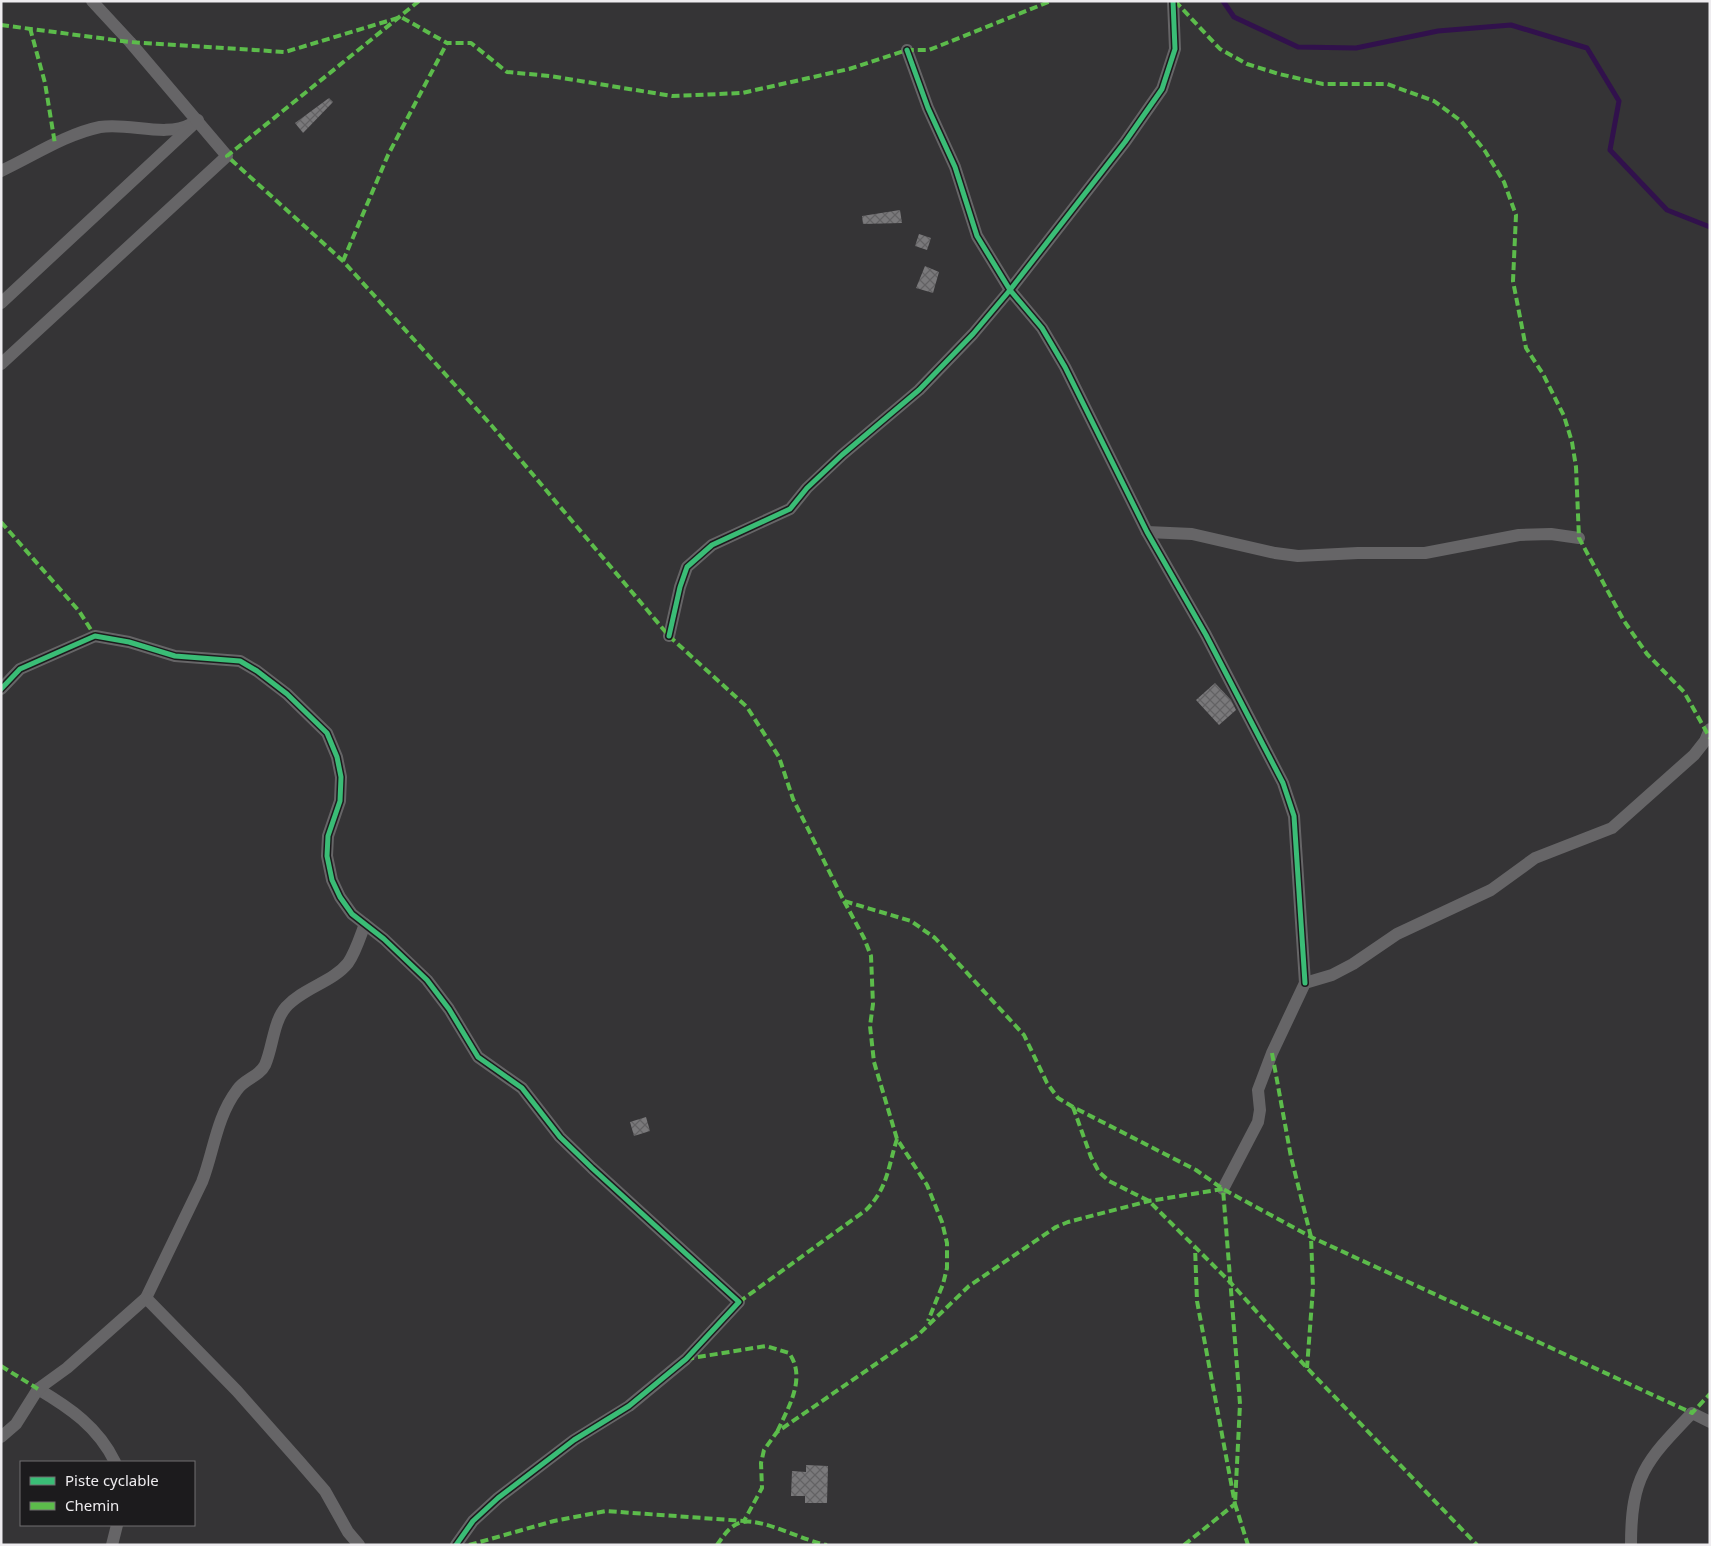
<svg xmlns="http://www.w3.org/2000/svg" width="1711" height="1546" font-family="'Noto Sans',sans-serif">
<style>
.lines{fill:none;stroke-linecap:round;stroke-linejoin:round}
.stream{stroke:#31114c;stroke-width:5}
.building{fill:url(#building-cross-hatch)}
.minor{stroke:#666567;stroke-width:12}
.quiet{stroke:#5cbc4b;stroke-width:4;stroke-dasharray:8 4;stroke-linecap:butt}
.cycleway-casing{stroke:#1c1b1d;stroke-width:8}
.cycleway{stroke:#3abd76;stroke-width:5}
</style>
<defs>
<pattern id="building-cross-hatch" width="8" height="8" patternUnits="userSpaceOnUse" patternTransform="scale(1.25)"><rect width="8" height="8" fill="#7a797b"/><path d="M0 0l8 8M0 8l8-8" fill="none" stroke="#636264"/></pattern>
</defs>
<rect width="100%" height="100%" fill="#353436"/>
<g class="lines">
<polyline class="stream" points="1223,1 1234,17 1298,47 1356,48 1438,31 1511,25 1587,48 1619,101 1610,150 1667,210 1710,227"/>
</g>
<g class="building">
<polygon points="329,98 333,102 303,133 295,123"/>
<polygon points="900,210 902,223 863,224 862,216"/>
<polygon points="919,234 931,238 927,250 915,246"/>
<polygon points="925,266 939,272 933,293 916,288"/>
<polygon points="1215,683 1231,700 1236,710 1219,725 1196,700"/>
<polygon points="646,1117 650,1131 634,1136 630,1122"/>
<polygon points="806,1465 828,1466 827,1503 805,1503 805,1496 791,1496 792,1471 806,1472"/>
</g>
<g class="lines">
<g class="minor">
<polyline points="907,50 928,108 955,167 977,236 1010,290 1042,328 1065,367 1147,532 1206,635 1283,783 1294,816 1305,983"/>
<path d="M1 171C33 156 66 134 100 127 129 122 165 138 191 124"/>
<polyline points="1,303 198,120"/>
<polyline points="1,364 227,156 130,42 92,1"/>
<polyline points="1147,532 1192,534 1275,553 1298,556 1358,553 1425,553 1519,535 1551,534 1579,538"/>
<polyline points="669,636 680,587 687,567 712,545 790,509 807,488 842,455 919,390 973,334 1010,290 1125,142 1162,89 1175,49 1173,1"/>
<polyline points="1,689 20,669 95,636 129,642 175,656 240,661 257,671 287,694 327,733 337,757 341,777 340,801 328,836 327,856 332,880 340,897 352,914 384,939 427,980 449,1009 478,1057 522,1088 560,1137 592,1168 739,1302 686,1359 629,1406 574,1440 498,1498 473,1521 456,1545"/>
<polyline points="1223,1189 1258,1122 1260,1110 1258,1090 1272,1053 1305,983 1332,975 1353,964 1397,934 1491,890 1535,858 1612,828 1694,755 1705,741 1710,729"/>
<path d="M146 1298 202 1182C214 1151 216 1118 237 1090 244 1079 259 1077 265 1065 273 1047 273 1022 286 1007 303 988 333 982 348 963 356 951 360 937 365 924"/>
<path d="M38 1389C70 1408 98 1427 115 1462"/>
<polyline points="1,1437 16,1424 38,1389 67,1368 146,1298 237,1391 299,1461 325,1491 348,1532 359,1545"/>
<polyline points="112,1545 117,1525"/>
<path d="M1631 1545C1631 1476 1646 1461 1692 1413L1710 1422"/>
</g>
<g class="quiet">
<polyline points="419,1 227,156 343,261 492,426 669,636 747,707 779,757 793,799 844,901 911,921 935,938 1024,1035 1047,1083 1058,1098 1073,1107 1196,1170 1223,1189 1311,1237 1692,1413 1710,1394"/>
<polyline points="1175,1 1220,49 1247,64 1279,74 1323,84 1387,84 1434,101 1461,121 1485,151 1504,182 1516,215 1513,281 1526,348 1543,374 1564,416 1572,442 1576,467 1579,538 1624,621 1647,654 1684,692 1710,738"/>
<polyline points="1,25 130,42 285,52 401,17 447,43 471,43 507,72 550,76 672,96 742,93 849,69 907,50 929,50 1051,1"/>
<polyline points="30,28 45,83 55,144"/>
<polyline points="343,261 388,155 447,43"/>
<polyline points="1,522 79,611 95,636"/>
<polyline points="844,901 864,938 871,956 873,1004 870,1026 874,1062 897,1139 927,1185 942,1222 947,1243 947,1268 943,1284 928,1321"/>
<polyline points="1272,1053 1291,1157 1311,1237 1313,1288 1307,1368"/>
<polyline points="1073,1107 1091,1157 1099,1172 1109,1181 1149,1201 1230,1282 1307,1368 1477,1545"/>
<path d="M739 1302 866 1210C888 1188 888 1167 897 1139"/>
<path d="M686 1359 766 1346 789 1353C807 1378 788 1408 777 1432"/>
<polyline points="1,1366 38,1389"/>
<polyline points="469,1545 554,1521 606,1511 744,1521 762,1488 761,1463 764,1450 777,1432 918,1335 969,1286 1056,1227 1068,1222 1149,1201 1223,1189 1240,1404 1235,1504 1248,1545"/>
<path d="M717 1545C724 1535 731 1524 743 1522 762 1518 804 1541 827 1545"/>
<polyline points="1184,1545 1235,1504 1197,1301 1195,1247"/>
</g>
<defs>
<g id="cycleway">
<polyline points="907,50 928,108 955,167 977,236 1010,290 1042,328 1065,367 1147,532 1206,635 1283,783 1294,816 1305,983"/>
<polyline points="669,636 680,587 687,567 712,545 790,509 807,488 842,455 919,390 973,334 1010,290 1125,142 1162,89 1175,49 1173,1"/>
<polyline points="1,689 20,669 95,636 129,642 175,656 240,661 257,671 287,694 327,733 337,757 341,777 340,801 328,836 327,856 332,880 340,897 352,914 384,939 427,980 449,1009 478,1057 522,1088 560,1137 592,1168 739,1302 686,1359 629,1406 574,1440 498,1498 473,1521 456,1545"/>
</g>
</defs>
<use href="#cycleway" class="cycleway-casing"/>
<use href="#cycleway" class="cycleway"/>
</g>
<rect width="1711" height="1546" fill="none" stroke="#eeecef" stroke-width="5"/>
<rect x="20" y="1461" width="175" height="65" fill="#1c1b1d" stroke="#706f71"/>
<rect x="30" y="1477" width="25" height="8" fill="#3abd76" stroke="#706f71"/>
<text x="65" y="1486" font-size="15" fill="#eeecef">Piste cyclable</text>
<rect x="30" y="1502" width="25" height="8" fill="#5cbc4b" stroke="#706f71"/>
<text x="65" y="1511" font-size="15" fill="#eeecef">Chemin</text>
</svg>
